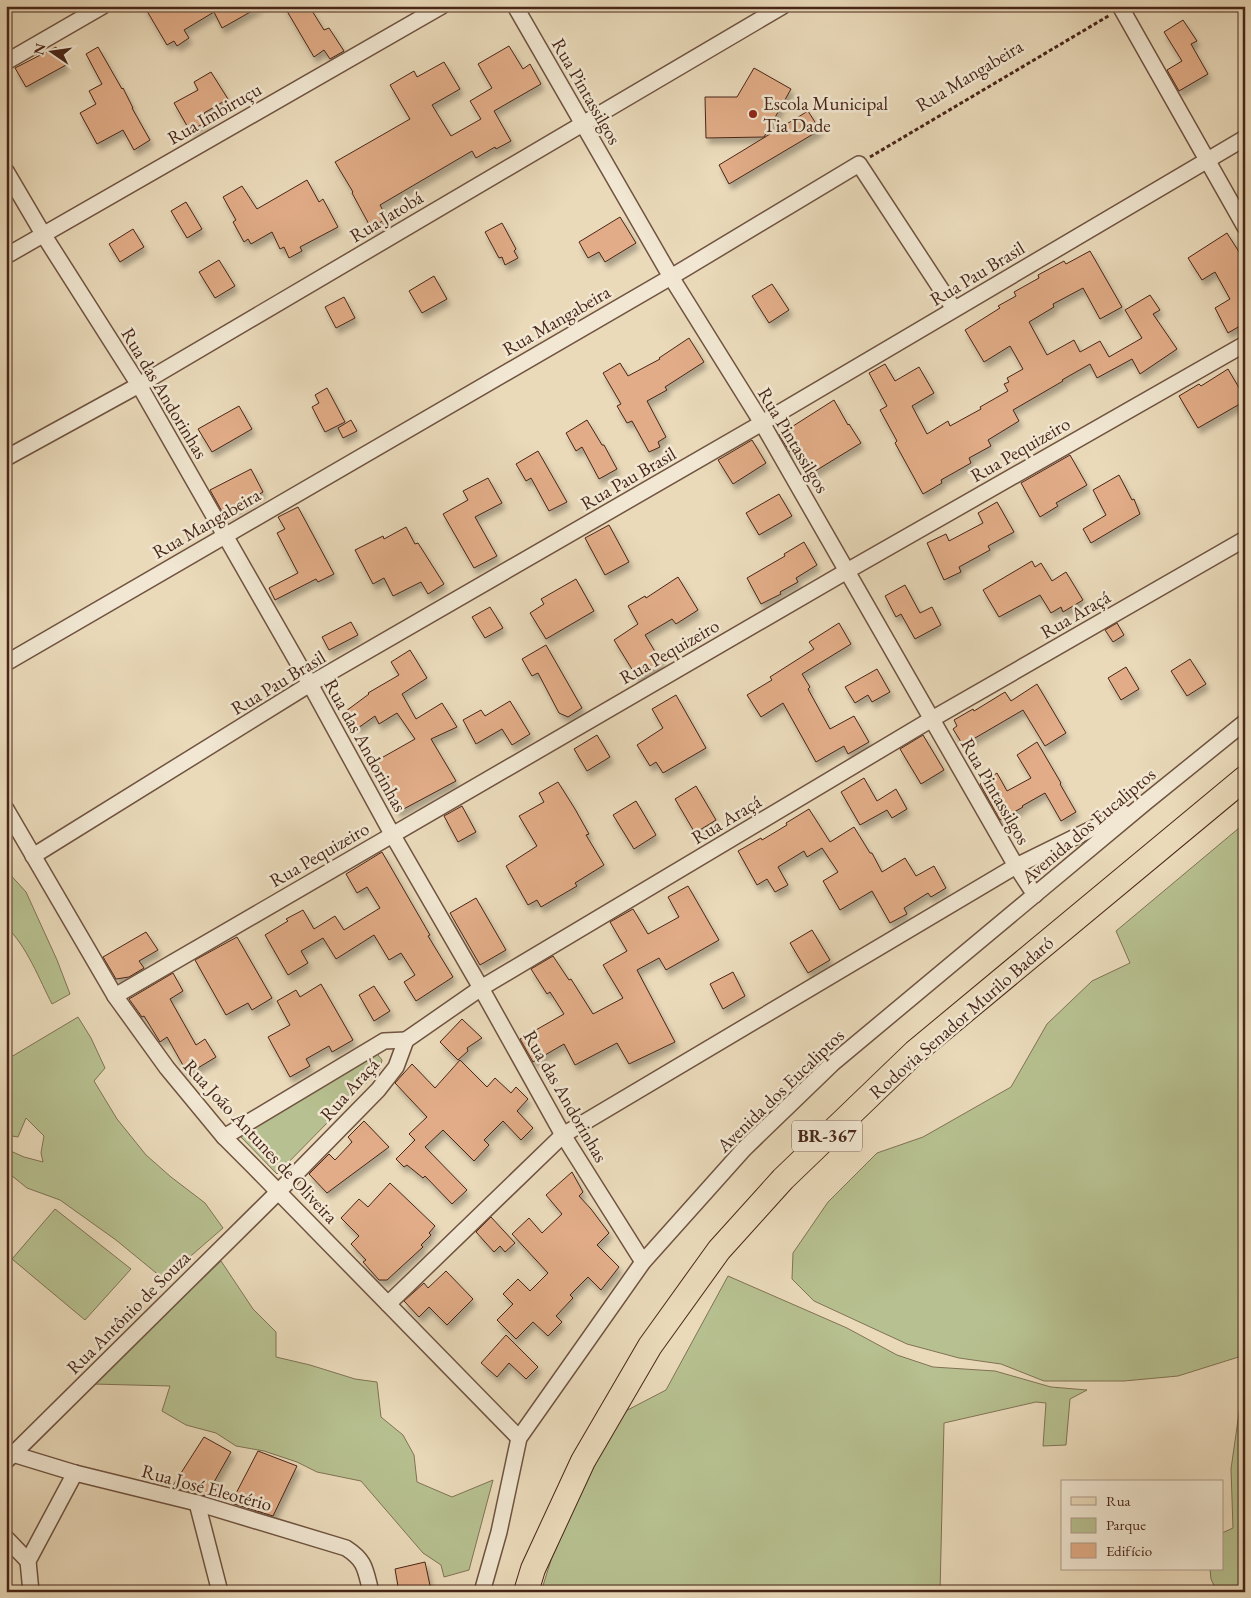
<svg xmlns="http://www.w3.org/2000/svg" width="1251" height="1598" font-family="'EB Garamond',serif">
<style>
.green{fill:#b7c090;stroke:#807354}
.building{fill:#e1ac87;stroke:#482618;filter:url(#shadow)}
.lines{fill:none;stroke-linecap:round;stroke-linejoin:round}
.minor-casing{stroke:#705340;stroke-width:18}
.primary-casing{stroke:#482618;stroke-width:26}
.path{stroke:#482618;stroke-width:3;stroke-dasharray:4 2.5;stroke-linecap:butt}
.minor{stroke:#f1e7d2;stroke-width:15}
.primary{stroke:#eadaba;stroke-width:24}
.poi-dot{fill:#8f2418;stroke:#f1e7d2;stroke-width:2}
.labels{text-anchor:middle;stroke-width:5;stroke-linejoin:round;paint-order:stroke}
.shield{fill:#f1e7d2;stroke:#7b6050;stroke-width:1}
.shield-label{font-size:18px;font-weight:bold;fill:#482618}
.street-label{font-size:19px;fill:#482618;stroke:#f1e7d2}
.poi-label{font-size:19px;fill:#482618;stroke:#f1e7d2;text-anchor:start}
</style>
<defs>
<filter id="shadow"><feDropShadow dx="3" dy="5.5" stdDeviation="2.5" flood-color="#0004"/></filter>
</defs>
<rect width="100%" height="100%" fill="#eadaba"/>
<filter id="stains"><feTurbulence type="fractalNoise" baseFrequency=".004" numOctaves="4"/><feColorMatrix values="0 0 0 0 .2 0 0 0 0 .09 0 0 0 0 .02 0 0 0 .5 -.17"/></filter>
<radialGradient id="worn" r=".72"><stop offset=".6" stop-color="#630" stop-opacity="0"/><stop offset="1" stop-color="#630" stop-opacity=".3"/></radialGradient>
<g class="green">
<polygon points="1245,823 1245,1355 1178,1376 1124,1381 1044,1381 1001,1364 959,1358 907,1344 814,1301 792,1279 793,1253 828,1202 877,1153 923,1137 1011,1087 1047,1024 1092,981 1130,963 1116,931"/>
<path d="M6 870 26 892 57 960 70 994 52 1004C40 981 26 944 6 927Z"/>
<polygon points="78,1017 91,1038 105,1068 94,1081 117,1119 146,1155 171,1177 205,1203 223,1228 185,1261 166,1281 116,1240 60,1200 27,1188 6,1171 6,1149 24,1157 43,1162 41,1153 44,1136 26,1118 18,1137 6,1135 6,1060"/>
<polygon points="374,1054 377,1054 382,1060 380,1069 277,1174 239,1135"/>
<polygon points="55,1209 131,1269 85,1320 12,1259"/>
<polygon points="221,1261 253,1309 276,1332 276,1357 310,1365 355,1379 377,1382 381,1417 403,1435 414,1455 417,1482 452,1497 493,1480 469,1570 444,1577 441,1565 423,1553 361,1481 317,1472 297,1462 264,1451 236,1446 216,1433 186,1425 162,1411 170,1386 93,1384"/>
<polygon points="728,1276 847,1328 897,1355 933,1367 995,1371 1051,1387 1087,1390 1070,1399 1066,1445 1043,1446 1046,1403 1036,1402 944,1423 940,1592 541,1592 551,1560 589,1472 618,1415 666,1390"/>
<polygon points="1245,1371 1245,1592 1217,1592 1211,1579 1210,1569 1222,1569 1222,1533 1233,1528 1231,1469"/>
</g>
<g class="building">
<polygon points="144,6 261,6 222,28 214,12 184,30 189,38 177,46 174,41 167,45"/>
<polygon points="284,6 309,6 324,30 329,28 344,51 330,59 324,50 314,57"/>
<polygon points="1183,20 1197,41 1191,44 1208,74 1179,91 1167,70 1182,61 1164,32"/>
<polygon points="509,46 523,69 530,64 541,84 494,111 511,141 496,149 495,147 476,158 472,151 380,205 387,218 371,228 352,193 353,192 335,162 410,119 390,85 414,71 417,77 444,62 460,89 432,105 451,136 481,119 470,101 492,88 478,64"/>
<polygon points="56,47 66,65 26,87 15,68"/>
<polygon points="98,47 122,89 123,88 133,108 132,108 150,140 134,150 123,130 97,144 80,113 96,104 89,91 102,84 86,54"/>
<polygon points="754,68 791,89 764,137 706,138 705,97 737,97"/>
<polygon points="211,72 228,99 204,113 208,121 190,131 174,103 198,90 194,82"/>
<polygon points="808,111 820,130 729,184 719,165"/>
<polygon points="307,180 319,202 323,199 338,227 300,247 302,251 289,258 284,247 280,249 272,232 251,244 248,239 244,242 233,222 236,220 223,197 242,186 257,209"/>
<polygon points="186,202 202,229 187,238 171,211"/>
<polygon points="620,217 636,243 605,262 599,252 588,258 579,242"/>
<polygon points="502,223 516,249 514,251 518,258 505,265 502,257 499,258 485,232"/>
<polygon points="133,229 144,247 120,262 109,244"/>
<polygon points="1227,233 1241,255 1240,256 1245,266 1245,323 1228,333 1215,308 1230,299 1215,272 1202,280 1188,258"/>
<polygon points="1090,251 1122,307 1100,319 1083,288 1053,304 1054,307 1029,322 1047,355 1074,340 1080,352 1100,341 1109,357 1142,338 1125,310 1150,295 1160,310 1153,314 1177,349 1140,374 1132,359 1097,378 1090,364 1062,380 1063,381 1013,410 1019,421 988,440 991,446 969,458 971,463 941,480 942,483 923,494 895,443 897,441 880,410 887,406 869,373 885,364 895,381 919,367 934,393 912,406 927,434 948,421 950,426 981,409 980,407 1008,391 1004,384 1009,382 1007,378 1023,369 1010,346 984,362 965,330 1000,308 998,306 1016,296 1014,292 1039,278 1038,275 1064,261 1066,264"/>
<polygon points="219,260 235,286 215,298 199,272"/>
<polygon points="434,276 447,299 422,313 409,291"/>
<polygon points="772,284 789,310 769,323 752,296"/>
<polygon points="344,297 355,318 336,328 325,307"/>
<polygon points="689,338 704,362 665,387 667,390 647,401 666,437 658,442 660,447 649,452 632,421 627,423 617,406 621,404 603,373 620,363 628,376 660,359 659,358"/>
<polygon points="1228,369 1245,398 1245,401 1198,428 1179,396 1199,384 1201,386"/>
<polygon points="327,388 345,422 325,432 312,407 319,403 315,395"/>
<polygon points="834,400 848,425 849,424 861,443 812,473 797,448 790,452 779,435"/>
<polygon points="239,406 252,429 212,452 198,429"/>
<polygon points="351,420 357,431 343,438 338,428"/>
<polygon points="587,420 602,445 604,445 617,469 599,479 582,447 576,451 566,433"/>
<polygon points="752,440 766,463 733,484 718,460"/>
<polygon points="538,451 567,502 549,511 531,478 526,481 516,464"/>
<polygon points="1070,455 1087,485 1056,503 1058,506 1040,517 1021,483"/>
<polygon points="251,469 263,492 224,515 210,490"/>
<polygon points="1119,475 1132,500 1134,499 1140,514 1091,543 1083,529 1106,515 1093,490"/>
<polygon points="488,478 502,503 475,517 497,556 474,568 443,514 468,500 463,491"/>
<polygon points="779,494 792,516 759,535 746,513"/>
<polygon points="997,502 1014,532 988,546 990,550 959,567 961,572 944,580 927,543 946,534 949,541 983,523 978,513"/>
<polygon points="298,507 334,574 318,582 316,579 275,600 269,588 298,573 277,533 285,529 278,517"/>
<polygon points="609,525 629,562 605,575 585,538"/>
<polygon points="406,527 415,544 418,543 444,584 428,594 421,582 393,596 384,578 373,584 355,550 383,536 384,539"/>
<polygon points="804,542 817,565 796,578 798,582 780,592 781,594 761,604 747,578 785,556 784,554"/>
<polygon points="1032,561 1035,567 1041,563 1052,581 1066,572 1083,600 1063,612 1061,607 1051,613 1040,595 999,617 983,590"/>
<polygon points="678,577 698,610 676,624 672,619 645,635 662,663 638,679 614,640 638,624 628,606 645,596 646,598"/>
<polygon points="576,579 594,611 546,639 530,613 544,604 541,599"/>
<polygon points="905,585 920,613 932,607 941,625 915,639 901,614 896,617 885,596"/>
<polygon points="490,607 503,628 485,638 472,617"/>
<polygon points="351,622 358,635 329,650 322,637"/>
<polygon points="839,623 851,644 802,674 810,687 808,689 830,729 854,716 869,742 848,754 844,746 816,762 783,703 761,717 747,695 772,680 770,677 814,649 809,642"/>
<polygon points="1117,623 1124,635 1113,642 1105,630"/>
<polygon points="546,645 582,708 568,717 559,713 538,673 532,676 522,659"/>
<polygon points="410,650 427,678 402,694 416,719 442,703 457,727 431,739 456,781 398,812 369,765 415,739 397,713 379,724 375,716 358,728 346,711 369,694 368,693 399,675 391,662"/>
<polygon points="1190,659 1206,684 1187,696 1171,671"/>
<polygon points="1126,667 1139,689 1121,700 1108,678"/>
<polygon points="877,669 890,692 872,702 868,695 855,703 845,687"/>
<polygon points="1037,684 1066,733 1045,746 1023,710 963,745 953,729 957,726 954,720 973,709 974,711 1005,692 1011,701"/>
<polygon points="676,695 706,748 663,773 656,762 650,766 637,745 663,728 652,709"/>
<polygon points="510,701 530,734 512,745 502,729 476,744 463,720 481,710 485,716"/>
<polygon points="597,735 610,757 587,771 574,749"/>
<polygon points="923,735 944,770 921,784 900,749"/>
<polygon points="1037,742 1061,783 1060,784 1076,812 1061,821 1045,793 1022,806 1023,807 1000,820 980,784 997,773 1007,791 1031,778 1017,755"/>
<polygon points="864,778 877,801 896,789 907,809 892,818 887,810 860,825 841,792"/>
<polygon points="558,782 575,809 589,834 586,835 604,865 575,883 577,886 541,907 537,900 528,905 506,866 537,846 519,816 544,802 539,793"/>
<polygon points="696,786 716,820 695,833 675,799"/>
<polygon points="636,801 656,835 634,849 613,815"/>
<polygon points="462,806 476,832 458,842 444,816"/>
<polygon points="809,809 830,842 854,827 870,853 872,853 882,872 905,858 916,876 934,866 946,888 931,897 928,893 904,908 907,914 890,923 872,891 840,910 823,881 838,872 822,848 807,857 804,851 778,867 788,885 775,892 767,879 757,885 738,851 761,838 762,840 787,825 786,823"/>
<polygon points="382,852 430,935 428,936 453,977 416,1001 404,982 415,975 401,953 389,960 374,935 336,959 323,938 301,951 308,963 288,975 265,935 288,921 286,919 303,910 314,929 335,916 344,930 380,908 367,887 357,893 346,874"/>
<polygon points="688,886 719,940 666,970 659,958 637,970 675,1042 629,1064 617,1043 575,1065 564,1044 533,1062 520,1039 564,1014 550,992 547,994 531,969 553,956 569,980 571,979 593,1014 623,998 603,965 627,951 610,922 633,909 648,934 679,917 668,897"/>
<polygon points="476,898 506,950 480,965 450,913"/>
<polygon points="812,930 830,960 808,973 790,943"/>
<polygon points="146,932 158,950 139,961 144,968 129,977 116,979 103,957"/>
<polygon points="237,937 272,998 252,1010 248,1003 226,1015 195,960"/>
<polygon points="733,972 745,996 723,1009 710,984"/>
<polygon points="173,973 183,991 170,999 196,1045 205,1039 216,1057 188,1074 167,1037 160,1042 144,1016 142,1017 129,999"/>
<polygon points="321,984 353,1040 332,1052 329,1046 306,1059 310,1066 290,1077 268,1037 290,1025 277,1001 296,990 300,997"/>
<polygon points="374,986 390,1011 374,1021 359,995"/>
<polygon points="462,1019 482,1038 467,1048 468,1051 458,1060 440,1042"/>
<polygon points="460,1060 487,1087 495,1078 511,1093 516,1087 528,1099 517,1111 533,1128 521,1140 503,1121 484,1140 489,1145 474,1161 443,1130 425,1147 467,1190 452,1204 425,1176 423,1178 407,1165 404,1167 396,1159 415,1140 409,1134 427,1117 395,1083 412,1064 435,1088"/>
<polygon points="364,1121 389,1147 327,1193 309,1174 329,1154 335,1160 352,1142 348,1137"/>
<polygon points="572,1172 583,1192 579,1196 591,1209 609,1233 597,1245 619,1267 601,1290 588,1277 570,1295 573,1298 556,1316 562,1322 548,1336 533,1322 516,1339 497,1320 513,1304 503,1294 518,1279 530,1291 548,1273 512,1234 529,1218 542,1233 562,1214 546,1195"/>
<polygon points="390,1183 435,1226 429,1233 431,1235 421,1245 423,1247 387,1280 379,1280 363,1262 366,1260 351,1244 359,1236 341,1218 359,1199 368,1207"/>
<polygon points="491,1217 515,1243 505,1252 500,1246 494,1252 476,1232"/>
<polygon points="446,1271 473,1299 447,1325 429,1307 419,1317 404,1301 424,1283 428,1288"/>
<polygon points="506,1335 538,1367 526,1379 509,1363 497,1377 481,1363"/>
<polygon points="204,1437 231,1452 206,1496 172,1487"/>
<polygon points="258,1451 297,1466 273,1516 231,1503"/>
<polygon points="425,1562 431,1590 421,1592 399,1592 395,1569"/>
</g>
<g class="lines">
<defs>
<g id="minor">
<polyline points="515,6 671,277 762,423 1016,866 1035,895"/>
<polyline points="1120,6 1245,227"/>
<polyline points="6,62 103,6"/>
<polyline points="6,171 43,234 139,385 310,684 392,834 481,988 563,1135 643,1262"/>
<polyline points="6,256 442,6"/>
<polyline points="6,458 139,385 783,6"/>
<polyline points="6,663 671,277 859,164 954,309"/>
<polyline points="6,809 115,996 167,1068 224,1137 254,1167 519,1438"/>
<polyline points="33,856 310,684 762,423 1245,138"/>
<polyline points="115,996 847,571 1245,344"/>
<polyline points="224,1137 384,1041 406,1040"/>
<polyline points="388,1304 563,1135 1016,866 1124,813"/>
<path d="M6 1452 75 1473 197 1503 346 1548C366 1561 365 1569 371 1592"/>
<polyline points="6,1461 278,1192 378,1090 396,1067 406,1040 481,988 932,719 1245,539"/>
<polyline points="197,1503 220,1592"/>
<polyline points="6,1538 28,1561"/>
<polyline points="31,1592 28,1561 75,1473"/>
<polyline points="482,1592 499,1532 519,1438 643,1262 744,1149 833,1063 1146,802 1245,722"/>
</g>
<polyline id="primary" points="526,1592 533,1569 583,1461 650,1346 719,1250 783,1179 915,1052 1245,778"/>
</defs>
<use href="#minor" class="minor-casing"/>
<use href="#primary" class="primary-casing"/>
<polyline class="path" points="870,157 1110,15"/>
<use href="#minor" class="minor"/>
<use href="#primary" class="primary"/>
</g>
<circle class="poi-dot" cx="753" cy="114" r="5"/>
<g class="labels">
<rect class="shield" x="792" y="1120.5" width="70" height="31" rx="4"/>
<g class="shield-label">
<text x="827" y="1142">BR-367</text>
</g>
<g class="street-label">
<text transform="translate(969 75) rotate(-31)" y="7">Rua Mangabeira</text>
<text transform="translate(587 91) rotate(60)" y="7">Rua Pintassilgos</text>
<text transform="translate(214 113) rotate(-30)" y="7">Rua Imbiruçu</text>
<text transform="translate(386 216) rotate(-31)" y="7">Rua Jatobá</text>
<text transform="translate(977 273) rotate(-31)" y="7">Rua Pau Brasil</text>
<text transform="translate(556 320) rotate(-30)" y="7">Rua Mangabeira</text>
<text transform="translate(165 393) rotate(59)" y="7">Rua das Andorinhas</text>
<text transform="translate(794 440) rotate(59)" y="7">Rua Pintassilgos</text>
<text transform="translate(1020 449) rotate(-30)" y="7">Rua Pequizeiro</text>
<text transform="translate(628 478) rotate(-30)" y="7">Rua Pau Brasil</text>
<text transform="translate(206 523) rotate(-30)" y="7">Rua Mangabeira</text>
<text transform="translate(1075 614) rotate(-30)" y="7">Rua Araçá</text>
<text transform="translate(669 651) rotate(-30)" y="7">Rua Pequizeiro</text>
<text transform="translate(278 682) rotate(-31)" y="7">Rua Pau Brasil</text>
<text transform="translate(366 745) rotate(61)" y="7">Rua das Andorinhas</text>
<text transform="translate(996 791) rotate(60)" y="7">Rua Pintassilgos</text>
<text transform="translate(726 819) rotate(-31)" y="7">Rua Araçá</text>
<text transform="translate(1088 825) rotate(-40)" y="7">Avenida dos Eucaliptos</text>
<text transform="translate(319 854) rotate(-30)" y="7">Rua Pequizeiro</text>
<text transform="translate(961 1017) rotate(-41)" y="7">Rodovia Senador Murilo Badaró</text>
<text transform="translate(349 1089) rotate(-48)" y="7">Rua Araçá</text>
<text transform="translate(780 1090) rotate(-44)" y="7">Avenida dos Eucaliptos</text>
<text transform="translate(566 1096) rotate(60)" y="7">Rua das Andorinhas</text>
<text transform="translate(261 1141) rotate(47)" y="7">Rua João Antunes de Oliveira</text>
<text transform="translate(128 1312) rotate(-45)" y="7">Rua Antônio de Souza</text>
<text transform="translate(207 1487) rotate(15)" y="7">Rua José Eleotério</text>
</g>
<g class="poi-label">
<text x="763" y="110">Escola Municipal<tspan x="763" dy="22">Tia Dade</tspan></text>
</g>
</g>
<rect width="1251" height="1598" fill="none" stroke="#eadaba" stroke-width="25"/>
<rect x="8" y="8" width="1236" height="1583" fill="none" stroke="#482618" stroke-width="2.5"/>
<rect x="12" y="12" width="1226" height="1573" fill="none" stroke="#482618"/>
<rect x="1061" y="1480" width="162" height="90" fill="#f1e7d2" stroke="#ad9a88"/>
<rect x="1071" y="1497" width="25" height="8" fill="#eadaba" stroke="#ad9a88"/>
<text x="1106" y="1506" font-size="15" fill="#482618">Rua</text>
<rect x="1071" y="1518" width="25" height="15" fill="#b7c090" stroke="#ad9a88"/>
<text x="1106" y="1530" font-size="15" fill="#482618">Parque</text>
<rect x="1071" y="1543" width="25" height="15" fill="#e1ac87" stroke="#ad9a88"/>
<text x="1106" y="1556" font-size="15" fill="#482618">Edifício</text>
<g transform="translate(52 52) rotate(283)" stroke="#f1e7d2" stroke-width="4" paint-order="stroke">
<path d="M0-4L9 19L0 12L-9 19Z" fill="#482618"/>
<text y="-8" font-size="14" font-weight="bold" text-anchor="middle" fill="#482618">N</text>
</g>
<rect width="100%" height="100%" filter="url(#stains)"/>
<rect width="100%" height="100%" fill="url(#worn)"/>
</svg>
